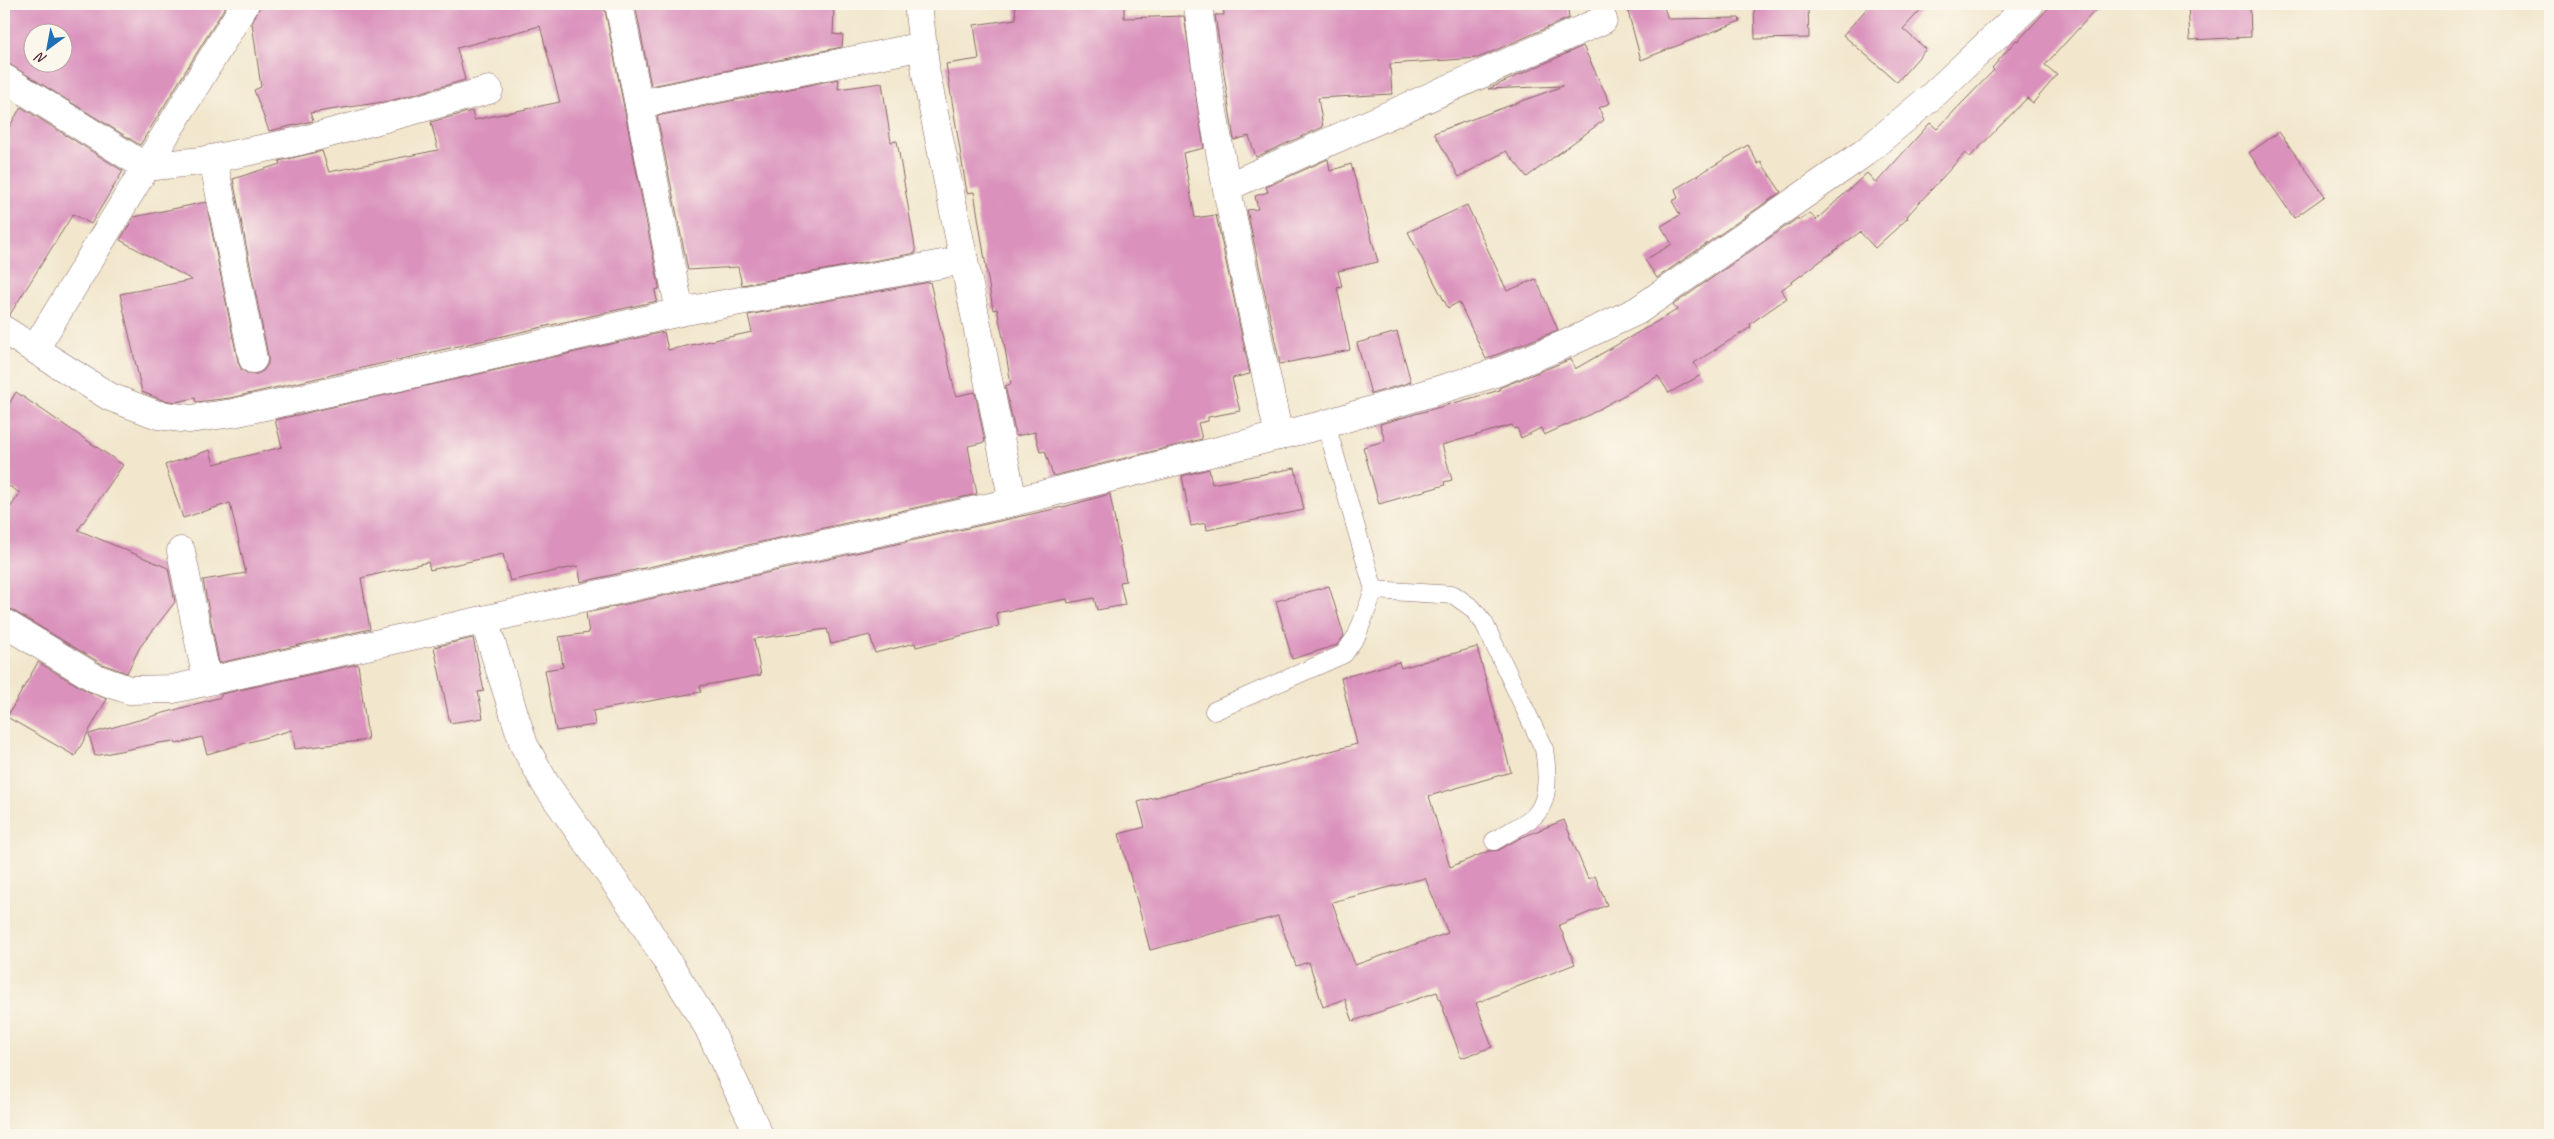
<svg xmlns="http://www.w3.org/2000/svg" width="2554" height="1139" font-family="Caveat,sans-serif">
<style>
.building{fill:#da91bc;fill-rule:evenodd}
.lines{fill:none;stroke-linecap:round;stroke-linejoin:round}
.lane-casing{stroke:#856564;stroke-width:19}
.street-casing{stroke:#856564;stroke-width:29}
.lane{stroke:#fff;stroke-width:18}
.street{stroke:#fff;stroke-width:28}
</style>
<rect width="100%" height="100%" fill="#fbf7ec"/>
<filter id="ink" filterUnits="userSpaceOnUse"><feTurbulence type="fractalNoise" baseFrequency=".02" numOctaves="2"/><feDisplacementMap in="SourceGraphic" scale="10" xChannelSelector="R" yChannelSelector="G"/><feConvolveMatrix kernelMatrix="1 2 1 2 8 2 1 2 1" color-interpolation-filters="sRGB"/></filter>
<filter id="wash" filterUnits="userSpaceOnUse"><feTurbulence type="fractalNoise" baseFrequency=".0096" numOctaves="4" result="noise"/><feDisplacementMap in="SourceGraphic" scale="20" xChannelSelector="R" yChannelSelector="G"/><feGaussianBlur stdDeviation="1.12" result="paint"/><feColorMatrix in="noise" values="0 0 0 0 0 0 0 0 0 0 0 0 0 0 0 0 0 1.4 0 .05"/><feComposite in="paint" operator="in"/></filter>
<g filter="url(#wash)">
<rect width="100%" height="100%" fill="#f2e7cd"/>
<g id="blocks">
<g class="building">
<path d="M4 4H227L140 145 4 61ZM32 32H62V62H32Z"/>
<polygon points="261,4 585,4 586,7 604,5 659,286 659,289 655,290 657,301 230,398 196,402 195,398 176,402 162,400 142,392 120,294 192,280 120,240 134,217 206,202 238,362 241,369 248,374 257,374 263,371 268,364 268,356 233,179 280,164 279,161 322,151 329,172 438,150 431,122 472,111 474,120 560,102 540,26 457,48 465,80 390,101 310,113 313,121 269,131 254,90 261,87 252,23"/>
<polygon points="635,4 792,4 834,7 833,34 843,35 842,47 651,86"/>
<polygon points="1015,4 1124,4 1124,18 1184,16 1204,148 1183,153 1195,218 1216,215 1250,374 1232,378 1240,411 1208,417 1208,421 1198,423 1202,439 1053,476 1045,451 1040,452 1035,432 1016,436 1005,386 1011,384 1004,343 997,309 993,310 974,192 967,193 946,64 979,59 974,25 1016,19"/>
<polygon points="1567,4 1569,18 1478,58 1390,64 1392,94 1318,98 1323,127 1256,157 1249,136 1234,140 1215,15 1224,15 1223,5"/>
<polygon points="1626,4 1663,4 1668,19 1739,18 1740,21 1641,60"/>
<polygon points="1754,4 1808,4 1809,38 1755,39"/>
<polygon points="1871,4 1926,4 1903,29 1926,49 1897,82 1843,35"/>
<polygon points="2052,4 2101,4 2045,65 2057,75 2033,103 2027,98 1970,157 1965,153 1907,216 1908,218 1875,248 1860,232 1781,290 1787,298 1750,324 1751,327 1694,363 1701,375 1669,393 1658,376 1587,416 1544,435 1541,428 1521,438 1517,428 1514,429 1512,425 1442,445 1452,480 1444,482 1445,485 1379,504 1363,447 1385,441 1380,424 1500,390 1499,388 1571,359 1575,369 1677,310 1673,305 1798,218 1799,220 1810,213 1816,220 1867,173 1876,183 1930,123 1937,129 1994,70 1992,68 2016,40 2018,41"/>
<polygon points="2188,4 2250,4 2251,37 2190,40"/>
<polygon points="1583,46 1610,103 1599,108 1604,120 1527,177 1506,151 1459,177 1434,133 1563,86 1488,89"/>
<polygon points="839,79 838,89 882,83 891,142 897,141 916,253 742,285 738,267 688,270 657,116"/>
<polygon points="21,107 123,171 91,224 73,214 9,316 4,315 4,136"/>
<polygon points="2279,132 2325,196 2294,218 2249,153"/>
<polygon points="1748,145 1758,164 1761,162 1781,192 1657,278 1645,260 1672,244 1661,226 1680,215 1672,201 1678,198 1675,189"/>
<polygon points="1328,159 1330,171 1351,164 1378,262 1338,271 1342,286 1337,287 1350,350 1280,364 1247,210 1258,209 1255,196 1268,192 1266,187"/>
<polygon points="1467,205 1507,291 1536,279 1558,330 1486,359 1459,302 1448,308 1408,232"/>
<polygon points="930,282 956,396 975,392 985,442 968,446 977,494 581,582 578,566 510,581 503,554 430,570 428,562 361,578 370,629 219,663 203,580 246,573 230,503 183,518 165,465 210,450 214,464 282,447 275,420 664,332 668,350 752,332 748,315"/>
<polygon points="1397,332 1411,382 1371,394 1357,343"/>
<polygon points="16,392 123,465 78,530 168,568 175,602 140,647 127,673 102,664 12,610 4,607 4,517 20,493 4,483 4,413"/>
<polygon points="1295,468 1304,510 1207,530 1206,523 1191,526 1182,476 1209,469 1212,484"/>
<polygon points="1110,494 1126,581 1120,582 1125,605 1097,610 1094,598 1068,603 1067,599 996,613 999,626 916,647 915,643 875,653 870,635 831,644 827,629 754,639 761,675 700,686 701,692 593,711 595,725 556,731 545,670 563,667 559,637 589,633 586,613 1063,507"/>
<polygon points="1329,586 1344,636 1337,645 1292,659 1276,601"/>
<polygon points="473,638 484,691 478,692 483,718 450,723 434,647"/>
<path d="M1477 647 1511 772 1429 796 1450 867 1489 851 1499 850 1520 838 1564 820 1588 879 1595 876 1607 905 1559 925 1575 964 1476 1003 1492 1047 1461 1058 1437 992 1353 1021 1345 999 1323 1007 1309 962 1296 966 1278 916 1150 950 1119 834 1145 827 1138 802 1357 744 1341 678 1399 662 1401 668ZM1425 878 1448 933 1355 965 1332 902Z"/>
<polygon points="38,662 87,691 107,699 75,756 7,717"/>
<polygon points="358,664 368,740 295,749 292,730 207,754 202,737 176,744 175,741 159,743 95,756 89,734 221,697 221,694"/>
</g>
</g>
</g>
<g filter="url(#ink)">
<use href="#blocks" fill-opacity="0" stroke="#856564" stroke-width="1"/>
<g class="lines">
<defs>
<g id="lane">
<path d="M1326 424 1374 590 1454 595 1472 608 1484 623 1544 749C1547 768 1551 801 1534 816 1522 826 1506 833 1494 841"/>
<polyline points="1214,711 1344,654 1357,635 1374,590"/>
</g>
<g id="street">
<polyline points="619,4 680,312"/>
<polyline points="918,4 926,74 1013,502"/>
<path d="M1198 4C1214 149 1249 293 1279 436"/>
<polyline points="4,78 146,167 201,161 300,141 489,90"/>
<polyline points="639,104 923,46"/>
<polyline points="213,159 253,359"/>
<polyline points="1227,187 1603,20"/>
<polyline points="4,330 110,397 158,415 190,419 233,413 403,376 680,312 964,260"/>
<polyline points="35,349 245,4"/>
<polyline points="181,551 207,681"/>
<polyline points="484,620 524,745 545,783 639,916 708,1027 759,1135"/>
<polyline points="4,623 95,678 129,690 173,689 1013,502 1326,424 1495,373 1568,343 1637,311 1864,153 1932,96 2030,4"/>
</g>
</defs>
<use href="#lane" class="lane-casing"/>
<use href="#street" class="street-casing"/>
<use href="#lane" class="lane"/>
<use href="#street" class="street"/>
</g>
</g>
<rect width="2554" height="1139" fill="none" stroke="#fbf7ec" stroke-width="20"/>
<g transform="translate(48 48) rotate(212)"><circle r="24" fill="#fbf7ec" stroke="#b4a19f"/>
<path d="M0-4L9 19L0 12L-9 19Z" fill="#1f6fb2"/>
<text y="-8" font-size="14" font-weight="bold" text-anchor="middle" fill="#4a1f2b">N</text>
</g>
</svg>
